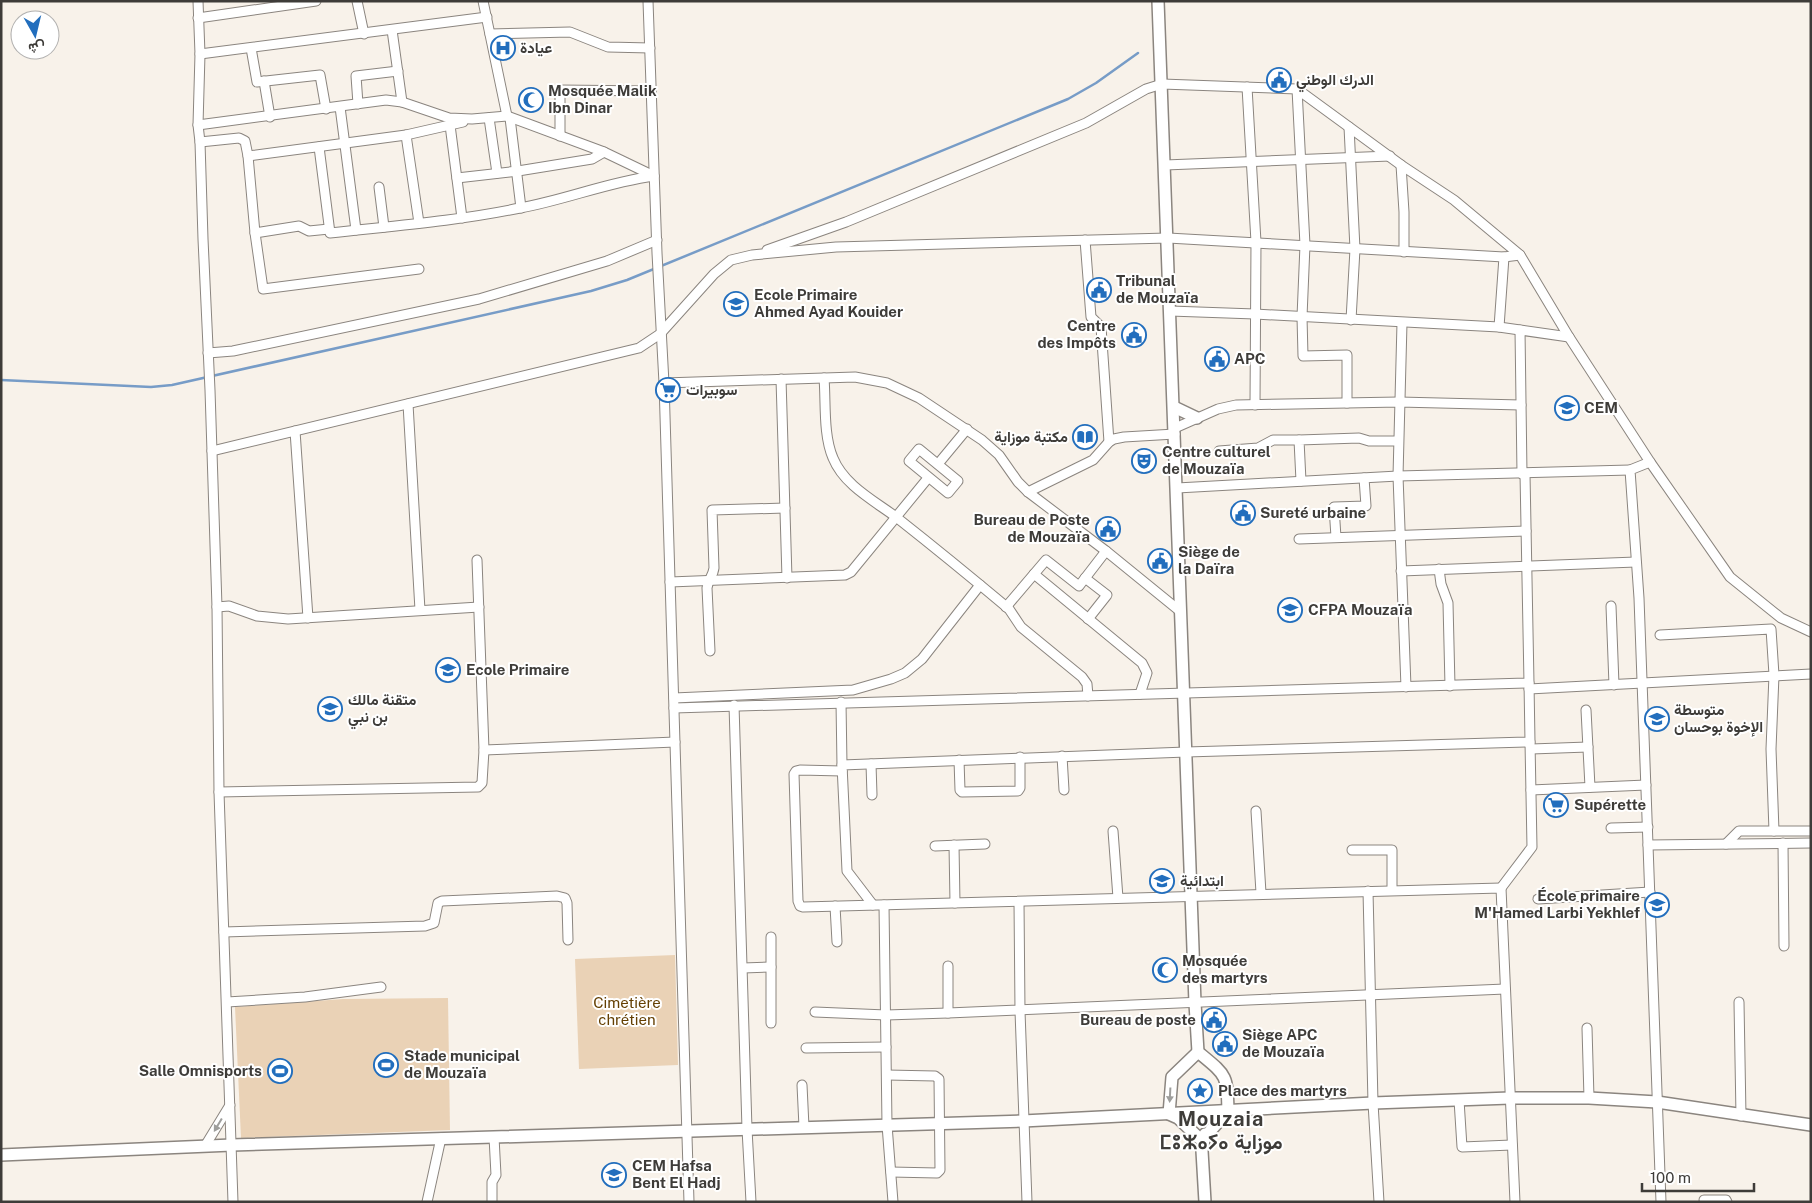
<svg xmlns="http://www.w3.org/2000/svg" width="1812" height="1203" font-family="'Public Sans',Vazirmatn,'Noto Sans Tifinagh',sans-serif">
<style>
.green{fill:#ead2b6}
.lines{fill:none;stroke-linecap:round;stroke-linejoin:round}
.stream{stroke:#779cc7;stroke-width:2.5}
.minor-casing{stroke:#8b857f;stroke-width:11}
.major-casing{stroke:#8b857f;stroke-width:14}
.minor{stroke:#fff;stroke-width:9}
.major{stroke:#fff;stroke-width:11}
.oneway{fill:#9e9e9c}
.labels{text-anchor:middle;stroke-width:4;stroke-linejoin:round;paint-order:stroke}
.poi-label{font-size:15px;font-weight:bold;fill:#3e3c39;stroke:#fff;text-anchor:start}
.park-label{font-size:15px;fill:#643f02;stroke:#fff}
.district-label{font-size:20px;font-weight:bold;letter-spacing:1px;fill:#3e3c39;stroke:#fff}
</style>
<rect width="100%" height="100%" fill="#f8f2ea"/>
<g class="green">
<polygon points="675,955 678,1065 579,1069 575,959"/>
<polygon points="448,998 450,1130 241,1138 235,1007 343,999"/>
</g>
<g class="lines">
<polyline class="stream" points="1,380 151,387 172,385 591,291 627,280 1068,99 1096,83 1138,53"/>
<defs>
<g id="minor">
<polyline points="198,1 200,54 198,125 200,142 203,239 210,390 217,607 219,792 233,1202"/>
<polyline points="357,1 364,34"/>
<polyline points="483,1 507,116"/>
<polyline points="648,1 657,253 664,383 689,1202"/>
<polyline points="198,18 316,1"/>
<polyline points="392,30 402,102"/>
<polyline points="490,34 570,32 608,47 650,48"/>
<polyline points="251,48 257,82 320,75 326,109"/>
<polyline points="200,54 487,17"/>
<polyline points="264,81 270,117"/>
<polyline points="1247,87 1256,242 1255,405"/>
<polyline points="1297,89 1305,245 1302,317 1303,356 1347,355 1347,403"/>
<polyline points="358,104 356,76 398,71"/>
<polyline points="340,107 356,230"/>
<polyline points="489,118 497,173"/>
<polyline points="510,118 521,208"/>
<polyline points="198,125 386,100 402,102 449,118 472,119 507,116 604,152 654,176"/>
<polyline points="450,125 462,218"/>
<polyline points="1349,127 1355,249 1351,320"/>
<polyline points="406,135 419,223"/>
<polyline points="560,136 560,90 651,91"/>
<polyline points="200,142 239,138 245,141 248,156 255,233 299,226 309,231 329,229"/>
<path d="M319 147 330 233C393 226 458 221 520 208 565 200 608 182 654 176"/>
<polyline points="248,156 406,135 463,122"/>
<polyline points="1165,165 1390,156"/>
<polyline points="1401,165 1404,212 1404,252"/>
<polyline points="457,178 518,171 592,159 604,152"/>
<polyline points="379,187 384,227"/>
<polyline points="255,233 263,289 419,269"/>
<polyline points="1085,240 1091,317 1101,327 1109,442"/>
<polyline points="767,250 846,222 1086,123 1146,89 1162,84 1297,89 1401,165 1454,200 1520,255 1569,337 1650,462 1730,577 1781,618 1811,632"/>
<polyline points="1170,311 1255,314 1499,327 1569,337"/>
<polyline points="1402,323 1398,476 1406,687"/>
<polyline points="1499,327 1504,257"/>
<polyline points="1520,330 1522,474"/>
<polyline points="208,353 233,351 479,299 607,261 657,240"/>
<path d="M824 378C826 402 823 435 833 458 844 485 873 500 896 517 934 547 972 578 1009 609L1021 627 1082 677 1087 684 1088 696"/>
<polyline points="781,379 787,578"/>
<polyline points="664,383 855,377 887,383 919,398 982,440 999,455 1018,482 1028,492 1106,551 1181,612"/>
<polyline points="408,404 420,610"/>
<polyline points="1175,428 1218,409 1236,405 1399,402 1521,405"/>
<polyline points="295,431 308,618"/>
<polygon points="919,449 958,481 948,493 909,461"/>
<polyline points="212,451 639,348 660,334 714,274 731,260 752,255 836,247 1168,238 1504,257 1520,255"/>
<polyline points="1219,451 1258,448 1273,440 1299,440"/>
<polyline points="1650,462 1630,470 1639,598 1661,1202"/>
<polyline points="938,464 967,429"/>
<polyline points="1301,481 1299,440 1359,438 1369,441 1398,441"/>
<polyline points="1177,488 1398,476 1630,470"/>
<polyline points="1028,492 1093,460 1109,442 1114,439 1124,437 1175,434"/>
<polyline points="1336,537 1334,507 1366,506 1364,478"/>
<polyline points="1299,539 1526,531"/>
<polyline points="1439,569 1441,584 1448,603 1450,686"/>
<polyline points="1401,571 1636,562"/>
<polyline points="1034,574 1142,663 1147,673 1140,694"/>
<polyline points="1085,578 1107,595 1088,619"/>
<polyline points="670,582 845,575 851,572 928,478"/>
<polyline points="1611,606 1614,685"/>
<polyline points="217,607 229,606 257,616 288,619 479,607"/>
<polyline points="1006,607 1046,560 1079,586 1106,551"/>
<polyline points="1660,635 1771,629 1774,675 1771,749 1774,831"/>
<path d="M710 651 707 588C708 580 713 576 714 568L712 510 785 508"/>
<polyline points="1529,689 1811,674"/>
<polyline points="674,698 853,690 891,679 905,673 922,659 980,585"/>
<polyline points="841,702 842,765"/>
<polyline points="734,705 747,1129 751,1202"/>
<polyline points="674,708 1529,683 1525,474"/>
<polyline points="1586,710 1590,787"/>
<polyline points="1531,749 1588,747"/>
<polyline points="484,750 675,742"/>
<polyline points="1062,756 1064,790"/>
<polyline points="959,760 960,790 962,792 1018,791 1020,788 1020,757"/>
<polyline points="871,764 872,795"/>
<polyline points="842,771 800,770 796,771 794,774 798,901 800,906 803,907 1501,888 1515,1202"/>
<polyline points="1531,790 1646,785"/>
<polyline points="219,792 478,787 482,783 484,750 477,560"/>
<polyline points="1256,811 1261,893"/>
<polyline points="1611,828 1648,827"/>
<polyline points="1113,831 1118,898"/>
<polyline points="1783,843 1784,946"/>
<polyline points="1726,844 1739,831 1811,831"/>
<polyline points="954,845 955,903"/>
<polyline points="1648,845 1811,843"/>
<polyline points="935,846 985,844"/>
<polyline points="1352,850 1392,850 1392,890"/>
<polyline points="1501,888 1532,847 1530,742"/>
<polyline points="1368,891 1373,1103 1379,1202"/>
<polyline points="1538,899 1650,892"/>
<polyline points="1019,902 1020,1011 1027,1202"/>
<polyline points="873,905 847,871 842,765 1186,752 1530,742 1529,683"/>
<polyline points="884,905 887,1125 893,1202"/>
<polyline points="835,906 837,942"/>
<polyline points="224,932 425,926 434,923 438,903 442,901 557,896 565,898 567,903 568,940"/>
<polyline points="771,937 771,1023"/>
<polyline points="948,966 948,1013"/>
<polyline points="743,968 771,967"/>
<polyline points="227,1002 305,997 381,987"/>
<polyline points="1739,1002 1741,1116"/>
<polyline points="815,1012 886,1015 948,1013 1505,989"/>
<polyline points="1587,1028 1589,1098"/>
<polyline points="806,1048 886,1047"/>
<polyline points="887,1075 935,1076 939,1079 940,1170 937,1173 891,1172"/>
<polyline points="802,1085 804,1127"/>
<polyline points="1459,1100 1462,1147 1512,1145"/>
<polyline points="205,1146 230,1105"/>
<polyline points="1704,1200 1726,1200 1727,1202"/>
<polyline points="427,1202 441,1138"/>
<polyline points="492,1202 492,1182 496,1175 494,1137"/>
</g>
<g id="major">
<path d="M1158 1 1195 1003 1198 1052C1227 1076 1227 1074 1228 1111L1211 1130 1203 1141"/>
<polyline points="1174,407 1197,418"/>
<polyline points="1198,1052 1172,1077 1169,1114 1178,1118 1199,1138"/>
<polyline points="1205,1134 1202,1151 1205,1202"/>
<polyline points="1,1155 232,1145 1023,1121 1373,1103 1510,1098 1589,1098 1657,1102 1811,1125"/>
</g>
</defs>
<use href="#minor" class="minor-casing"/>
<use href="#major" class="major-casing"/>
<use href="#minor" class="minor"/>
<use href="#major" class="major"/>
</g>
<defs><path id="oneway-solid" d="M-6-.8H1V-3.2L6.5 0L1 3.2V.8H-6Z" transform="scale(1.25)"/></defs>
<g class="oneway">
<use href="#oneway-solid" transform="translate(1170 1095) rotate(93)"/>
<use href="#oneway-solid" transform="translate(218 1125) rotate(121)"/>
</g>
<defs>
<symbol id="hospital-ring" viewBox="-11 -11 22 22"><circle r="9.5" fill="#fff" stroke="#226ebd" stroke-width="1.5"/><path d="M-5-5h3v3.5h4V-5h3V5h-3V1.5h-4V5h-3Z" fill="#226ebd"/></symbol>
<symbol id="civic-ring" viewBox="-11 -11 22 22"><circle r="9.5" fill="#fff" stroke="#226ebd" stroke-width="1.5"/><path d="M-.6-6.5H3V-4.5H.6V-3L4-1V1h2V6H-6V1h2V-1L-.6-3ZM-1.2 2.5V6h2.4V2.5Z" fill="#226ebd"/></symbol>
<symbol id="mosque-ring" viewBox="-11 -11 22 22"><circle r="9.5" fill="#fff" stroke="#226ebd" stroke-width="1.5"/><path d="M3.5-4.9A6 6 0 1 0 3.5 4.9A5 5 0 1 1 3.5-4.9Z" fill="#226ebd"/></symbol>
<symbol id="school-ring" viewBox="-11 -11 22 22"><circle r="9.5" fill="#fff" stroke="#226ebd" stroke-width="1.5"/><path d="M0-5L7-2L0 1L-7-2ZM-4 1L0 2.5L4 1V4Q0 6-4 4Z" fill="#226ebd"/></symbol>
<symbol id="supermarket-ring" viewBox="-11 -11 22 22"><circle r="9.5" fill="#fff" stroke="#226ebd" stroke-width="1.5"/><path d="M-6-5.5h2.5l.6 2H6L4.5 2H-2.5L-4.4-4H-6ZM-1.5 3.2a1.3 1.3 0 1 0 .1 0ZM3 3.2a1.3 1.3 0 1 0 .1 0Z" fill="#226ebd"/></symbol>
<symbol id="library-ring" viewBox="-11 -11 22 22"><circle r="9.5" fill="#fff" stroke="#226ebd" stroke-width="1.5"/><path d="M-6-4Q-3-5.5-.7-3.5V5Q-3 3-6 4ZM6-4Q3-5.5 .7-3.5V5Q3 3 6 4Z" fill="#226ebd"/></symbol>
<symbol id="theatre-ring" viewBox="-11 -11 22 22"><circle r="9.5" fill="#fff" stroke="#226ebd" stroke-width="1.5"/><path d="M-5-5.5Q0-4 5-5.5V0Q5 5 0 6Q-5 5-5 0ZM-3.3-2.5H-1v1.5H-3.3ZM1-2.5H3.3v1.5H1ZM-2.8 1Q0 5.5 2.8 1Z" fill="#226ebd"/></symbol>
<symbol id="university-ring" viewBox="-11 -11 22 22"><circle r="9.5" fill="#fff" stroke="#226ebd" stroke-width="1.5"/><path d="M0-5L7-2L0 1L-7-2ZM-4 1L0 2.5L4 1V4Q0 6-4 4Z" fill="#226ebd"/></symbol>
<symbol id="stadium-ring" viewBox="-11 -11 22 22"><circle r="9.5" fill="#fff" stroke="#226ebd" stroke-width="1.5"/><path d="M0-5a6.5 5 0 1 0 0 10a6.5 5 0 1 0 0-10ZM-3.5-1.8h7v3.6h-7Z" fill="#226ebd"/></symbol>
<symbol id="sight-ring" viewBox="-11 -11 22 22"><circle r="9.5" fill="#fff" stroke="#226ebd" stroke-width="1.5"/><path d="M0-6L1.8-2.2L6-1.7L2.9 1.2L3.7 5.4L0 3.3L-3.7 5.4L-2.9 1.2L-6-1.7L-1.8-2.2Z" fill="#226ebd"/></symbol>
</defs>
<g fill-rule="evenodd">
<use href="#hospital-ring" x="489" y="34" width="28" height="28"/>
<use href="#civic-ring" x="1265" y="66" width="28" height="28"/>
<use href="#mosque-ring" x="517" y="86" width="28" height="28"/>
<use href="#civic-ring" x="1085" y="276" width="28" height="28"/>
<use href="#school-ring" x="722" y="290" width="28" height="28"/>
<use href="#civic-ring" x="1120" y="321" width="28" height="28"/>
<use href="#civic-ring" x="1203" y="345" width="28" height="28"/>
<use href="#supermarket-ring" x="654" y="376" width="28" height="28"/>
<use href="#school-ring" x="1553" y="394" width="28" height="28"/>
<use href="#library-ring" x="1071" y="423" width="28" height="28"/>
<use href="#theatre-ring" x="1130" y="447" width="28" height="28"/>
<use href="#civic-ring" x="1229" y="499" width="28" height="28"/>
<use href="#civic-ring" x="1094" y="515" width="28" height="28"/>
<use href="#civic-ring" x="1146" y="547" width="28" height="28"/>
<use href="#university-ring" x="1276" y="596" width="28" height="28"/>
<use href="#school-ring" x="434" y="656" width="28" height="28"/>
<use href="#school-ring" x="316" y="695" width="28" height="28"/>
<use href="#school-ring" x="1643" y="705" width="28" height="28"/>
<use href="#supermarket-ring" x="1542" y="791" width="28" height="28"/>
<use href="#school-ring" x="1148" y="867" width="28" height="28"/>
<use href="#school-ring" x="1643" y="891" width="28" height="28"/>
<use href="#mosque-ring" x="1151" y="956" width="28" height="28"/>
<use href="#civic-ring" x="1200" y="1006" width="28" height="28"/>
<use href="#civic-ring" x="1211" y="1030" width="28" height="28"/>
<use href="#stadium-ring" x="372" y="1051" width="28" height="28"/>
<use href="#stadium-ring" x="266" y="1057" width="28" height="28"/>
<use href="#sight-ring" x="1186" y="1077" width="28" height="28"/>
<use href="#school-ring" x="600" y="1161" width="28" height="28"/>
</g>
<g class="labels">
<g class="poi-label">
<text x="520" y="53">عيادة</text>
<text x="1296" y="85">الدرك الوطني</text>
<text x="548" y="96">Mosquée Malik<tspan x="548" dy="17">Ibn Dinar</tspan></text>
<text x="1116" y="286">Tribunal<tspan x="1116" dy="17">de Mouzaïa</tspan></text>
<text x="754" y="300">Ecole Primaire<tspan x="754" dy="17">Ahmed Ayad Kouider</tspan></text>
<text x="1116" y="331" text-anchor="end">Centre<tspan x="1116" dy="17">des Impôts</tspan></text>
<text x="1234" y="364">APC</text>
<text x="686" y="395">سوبيرات</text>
<text x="1584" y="413">CEM</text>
<text x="1068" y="442" text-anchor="end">مكتبة موزاية</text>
<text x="1162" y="457">Centre culturel<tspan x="1162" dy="17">de Mouzaïa</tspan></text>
<text x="1260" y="518">Sureté urbaine</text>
<text x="1090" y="525" text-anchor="end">Bureau de Poste<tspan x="1090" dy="17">de Mouzaïa</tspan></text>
<text x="1178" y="557">Siège de<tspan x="1178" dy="17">la Daïra</tspan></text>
<text x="1308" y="615">CFPA Mouzaïa</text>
<text x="466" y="675">Ecole Primaire</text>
<text x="348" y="705">متقنة مالك<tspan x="348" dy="17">بن نبي</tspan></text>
<text x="1674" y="715">متوسطة<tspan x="1674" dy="17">الإخوة بوحسان</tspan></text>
<text x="1574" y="810">Supérette</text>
<text x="1180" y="886">ابتدائية</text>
<text x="1640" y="901" text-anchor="end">École primaire<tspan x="1640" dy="17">M'Hamed Larbi Yekhlef</tspan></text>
<text x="1182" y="966">Mosquée<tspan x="1182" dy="17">des martyrs</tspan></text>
<text x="1196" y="1025" text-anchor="end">Bureau de poste</text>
<text x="1242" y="1040">Siège APC<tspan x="1242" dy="17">de Mouzaïa</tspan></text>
<text x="404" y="1061">Stade municipal<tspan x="404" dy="17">de Mouzaïa</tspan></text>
<text x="262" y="1076" text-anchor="end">Salle Omnisports</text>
<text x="1218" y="1096">Place des martyrs</text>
<text x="632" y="1171">CEM Hafsa<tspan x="632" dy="17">Bent El Hadj</tspan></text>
</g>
<g class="park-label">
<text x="627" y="1008">Cimetière<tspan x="627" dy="17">chrétien</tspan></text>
</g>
<g class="district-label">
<text x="1221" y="1126">Mouzaia<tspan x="1221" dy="23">ⵎⵓⵣⴰⵢⴰ موزاية</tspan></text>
</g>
</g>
<rect width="1812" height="1203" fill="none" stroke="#3e3c39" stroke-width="5"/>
<g transform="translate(35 35) rotate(172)"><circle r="24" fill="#ffffff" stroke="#b2b1b0"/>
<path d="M0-4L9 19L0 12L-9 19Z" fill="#226ebd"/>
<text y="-8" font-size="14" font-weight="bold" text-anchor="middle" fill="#3e3c39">ش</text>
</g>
<path d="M1642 1183v8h112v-8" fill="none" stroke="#3e3c39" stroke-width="2.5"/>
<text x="1650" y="1183" font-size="15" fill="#3e3c39" stroke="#ffffff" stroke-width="4" paint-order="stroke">100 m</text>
</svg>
